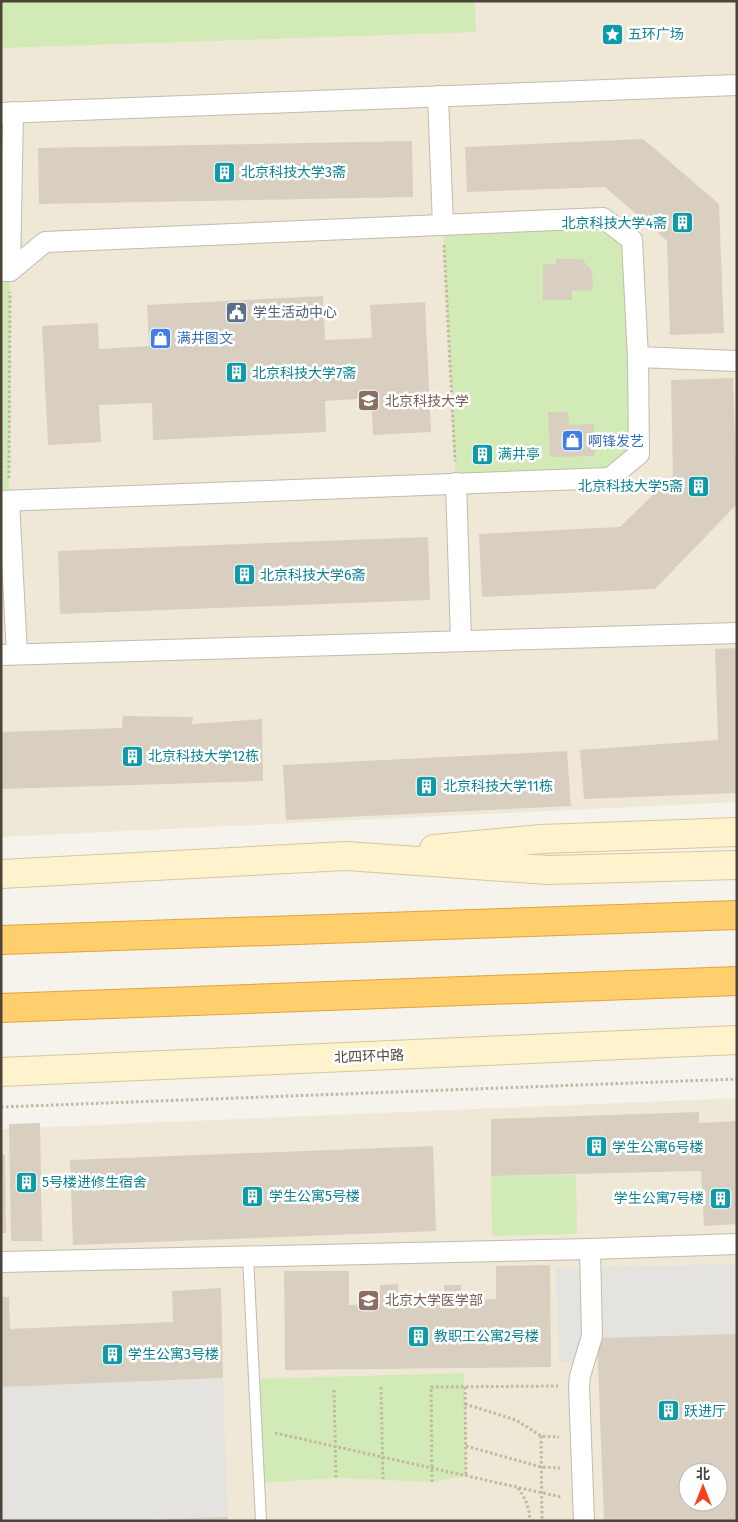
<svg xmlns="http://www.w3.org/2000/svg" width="738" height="1522" font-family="'Fira Sans','Noto Sans SC',sans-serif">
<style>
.education{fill:#efe8d6;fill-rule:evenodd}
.green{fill:#d2eab5}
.parking{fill:#e5e3e0}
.building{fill:#d8cfc1;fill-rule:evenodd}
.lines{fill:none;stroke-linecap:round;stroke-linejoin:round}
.lane-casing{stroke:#c2bbae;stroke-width:12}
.street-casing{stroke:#c2bbae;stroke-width:22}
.secondary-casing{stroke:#d6c79b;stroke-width:30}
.highway-casing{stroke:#e0a43c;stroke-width:30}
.path{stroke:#c4b79f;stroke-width:3;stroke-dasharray:2.5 2.5;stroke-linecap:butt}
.lane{stroke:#fff;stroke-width:10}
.street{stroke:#fff;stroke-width:20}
.secondary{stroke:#fff3cd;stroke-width:28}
.highway{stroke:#ffcf6e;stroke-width:28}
.labels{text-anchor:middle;stroke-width:5;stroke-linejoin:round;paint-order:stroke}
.culture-label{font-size:14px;fill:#0d838f;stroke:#fff;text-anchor:start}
.service-label{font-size:14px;fill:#4e5e75;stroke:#fff;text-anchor:start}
.shop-label{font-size:14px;fill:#366cbe;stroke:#fff;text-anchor:start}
.education-label{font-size:14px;fill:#785e54;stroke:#fff;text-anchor:start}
.street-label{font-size:14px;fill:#4b4439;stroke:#fff}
</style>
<rect width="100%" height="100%" fill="#f6f3ec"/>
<g class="education">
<polygon points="1,1 737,1 737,802 1,837"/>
<path d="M737 1098V1521H1V1129ZM688 1472H718V1502H688Z"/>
</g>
<g class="green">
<polygon points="1,1 475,1 476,32 1,48"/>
<polygon points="603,218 632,240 639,454 610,478 456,483 443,225"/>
<polygon points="1,271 10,271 9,501 1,501"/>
<polygon points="576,1175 577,1234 492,1236 491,1176"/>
<polygon points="464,1373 466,1476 432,1482 336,1478 260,1483 254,1379"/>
</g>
<g class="parking">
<polygon points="737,1264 737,1334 597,1338 596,1361 559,1362 556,1268"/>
<polygon points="223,1378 228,1517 122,1521 1,1521 1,1387"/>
</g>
<g class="building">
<polygon points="643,139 719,204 724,333 670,335 667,241 605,187 467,192 465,147"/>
<polygon points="412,141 413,197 39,204 38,148"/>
<polygon points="556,259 582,259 592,271 593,290 572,291 572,300 543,300 543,264 556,264"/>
<polygon points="323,296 325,340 372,338 370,305 425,302 431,432 373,435 371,398 325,401 326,432 153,440 152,403 99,405 101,442 48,445 42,326 98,323 99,349 149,346 147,305"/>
<polygon points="733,378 737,504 655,589 482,597 479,534 620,527 673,475 671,380"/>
<polygon points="548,412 568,412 569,425 594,424 595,456 550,457"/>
<circle cx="482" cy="455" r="11"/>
<polygon points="428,537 430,600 60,614 58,551"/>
<polygon points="737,648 737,793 584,799 580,750 718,740 715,649"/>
<polygon points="123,716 193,717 192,724 262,719 263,781 1,789 1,732 122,728"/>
<polygon points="567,751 571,806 286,820 283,765"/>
<polygon points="699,1112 699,1123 737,1121 737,1224 704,1226 701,1171 491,1176 491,1119"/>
<polygon points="40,1123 42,1241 11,1241 9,1124"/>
<polygon points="433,1146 436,1231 73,1245 70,1160"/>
<polygon points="1,1155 5,1155 6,1233 1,1233"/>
<polygon points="550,1265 551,1367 285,1370 284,1271 349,1271 349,1305 380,1304 380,1285 398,1284 398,1303 445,1303 444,1285 461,1285 461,1300 496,1299 496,1266"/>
<polygon points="221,1288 223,1378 1,1387 1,1297 9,1297 10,1329 173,1322 172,1291"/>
<path d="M737 1334V1521H604L597 1338ZM688 1472H718V1502H688Z"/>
<polygon points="228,1517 228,1521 165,1521 165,1519"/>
</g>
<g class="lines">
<defs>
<polyline id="lane" points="248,1256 261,1521"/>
<g id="street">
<polyline points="438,96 443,225"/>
<polyline points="1,113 737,85"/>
<polyline points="1,271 10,271 45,242 603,218 632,240 638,357 737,361"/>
<polyline points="10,271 13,112"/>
<polyline points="456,483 461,641"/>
<polyline points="1,501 610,478 639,454 638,357"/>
<polyline points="9,501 17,654"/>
<polyline points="1,655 737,633"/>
<polyline points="1,1262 590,1249 737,1244"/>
<polyline points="584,1521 579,1386 580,1376 592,1336 590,1249"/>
</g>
<g id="secondary">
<polyline points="434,849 541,839 737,832"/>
<polyline points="1,874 346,856 548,870 737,865"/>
<polyline points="1,1072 737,1040"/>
</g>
<g id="highway">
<polyline points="1,940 737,915"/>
<polyline points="1,1008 737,981"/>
</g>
</defs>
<use href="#lane" class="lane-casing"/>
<use href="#street" class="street-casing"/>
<use href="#secondary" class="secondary-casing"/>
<use href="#highway" class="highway-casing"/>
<g class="path">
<polyline points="444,245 455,461"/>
<polyline points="9,478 10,292"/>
<polyline points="1,1107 737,1079"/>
<polyline points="381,1387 383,1479"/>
<polyline points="465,1387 466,1476"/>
<polyline points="334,1390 336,1478"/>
<polyline points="465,1404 516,1420 541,1436 559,1437"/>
<polyline points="275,1433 561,1497"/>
<polyline points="541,1436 542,1521"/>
<polyline points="466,1446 541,1467 560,1468"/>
<polyline points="432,1482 431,1387 558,1386"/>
<path d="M518 1488C526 1499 529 1507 530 1521"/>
</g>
<use href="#lane" class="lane"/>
<use href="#street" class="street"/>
<use href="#secondary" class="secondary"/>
<use href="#highway" class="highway"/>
</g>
<defs>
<symbol id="sight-square" viewBox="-11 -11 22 22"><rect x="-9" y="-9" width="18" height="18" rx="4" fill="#0f9aa8" stroke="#fff"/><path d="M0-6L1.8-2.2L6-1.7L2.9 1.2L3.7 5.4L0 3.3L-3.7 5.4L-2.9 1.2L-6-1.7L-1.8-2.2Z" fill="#fff"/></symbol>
<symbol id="building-square" viewBox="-11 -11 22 22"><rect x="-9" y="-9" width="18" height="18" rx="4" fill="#0f9aa8" stroke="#fff"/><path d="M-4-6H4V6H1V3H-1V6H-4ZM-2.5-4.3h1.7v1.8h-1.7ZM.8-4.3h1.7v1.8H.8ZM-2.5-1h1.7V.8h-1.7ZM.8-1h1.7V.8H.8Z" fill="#fff"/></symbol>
<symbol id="civic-square" viewBox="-11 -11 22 22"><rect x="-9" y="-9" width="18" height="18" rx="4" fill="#5c6f8a" stroke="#fff"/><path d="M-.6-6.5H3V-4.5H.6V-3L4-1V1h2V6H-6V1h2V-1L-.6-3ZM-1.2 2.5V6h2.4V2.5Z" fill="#fff"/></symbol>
<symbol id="shop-square" viewBox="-11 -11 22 22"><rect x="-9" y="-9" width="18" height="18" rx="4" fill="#3f7fe0" stroke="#fff"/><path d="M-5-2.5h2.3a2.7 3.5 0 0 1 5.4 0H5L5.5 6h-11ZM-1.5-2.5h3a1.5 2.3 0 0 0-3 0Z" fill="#fff"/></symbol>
<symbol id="university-square" viewBox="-11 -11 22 22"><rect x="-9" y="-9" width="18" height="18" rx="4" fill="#8d6e63" stroke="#fff"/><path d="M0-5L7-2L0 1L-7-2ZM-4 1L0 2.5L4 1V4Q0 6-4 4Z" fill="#fff"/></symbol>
</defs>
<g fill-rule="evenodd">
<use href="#sight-square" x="600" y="22" width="25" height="25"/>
<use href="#building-square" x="212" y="160" width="25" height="25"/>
<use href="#building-square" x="670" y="210" width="25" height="25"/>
<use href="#civic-square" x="224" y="300" width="25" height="25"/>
<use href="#shop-square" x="148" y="326" width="25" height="25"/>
<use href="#building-square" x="224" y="360" width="25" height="25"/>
<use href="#university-square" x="356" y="388" width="25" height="25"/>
<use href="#shop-square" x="560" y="428" width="25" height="25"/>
<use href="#building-square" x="470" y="442" width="25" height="25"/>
<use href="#building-square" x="686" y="474" width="25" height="25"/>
<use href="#building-square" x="232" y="562" width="25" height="25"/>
<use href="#building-square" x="120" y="744" width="25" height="25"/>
<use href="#building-square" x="414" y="774" width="25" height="25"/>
<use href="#building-square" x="584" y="1134" width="25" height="25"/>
<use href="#building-square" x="14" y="1170" width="25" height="25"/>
<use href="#building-square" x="240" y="1184" width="25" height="25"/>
<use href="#building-square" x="708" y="1186" width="25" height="25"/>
<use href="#university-square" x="356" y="1288" width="25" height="25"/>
<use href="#building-square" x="406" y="1324" width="25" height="25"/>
<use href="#building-square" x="100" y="1342" width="25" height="25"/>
<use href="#building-square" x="656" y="1398" width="25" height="25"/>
</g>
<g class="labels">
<g class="culture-label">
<text x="628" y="39">五环广场</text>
<text x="241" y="177">北京科技大学3斋</text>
<text x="667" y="228" text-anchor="end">北京科技大学4斋</text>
<text x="252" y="378">北京科技大学7斋</text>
<text x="498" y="459">满井亭</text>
<text x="683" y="491" text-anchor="end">北京科技大学5斋</text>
<text x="260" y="580">北京科技大学6斋</text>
<text x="148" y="761">北京科技大学12栋</text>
<text x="443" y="791">北京科技大学11栋</text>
<text x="612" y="1152">学生公寓6号楼</text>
<text x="42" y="1187">5号楼进修生宿舍</text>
<text x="269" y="1201">学生公寓5号楼</text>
<text x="704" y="1203" text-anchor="end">学生公寓7号楼</text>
<text x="434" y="1341">教职工公寓2号楼</text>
<text x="128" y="1359">学生公寓3号楼</text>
<text x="684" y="1416">跃进厅</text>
</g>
<g class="service-label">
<text x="253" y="317">学生活动中心</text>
</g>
<g class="shop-label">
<text x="177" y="343">满井图文</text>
<text x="588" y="446">啊锋发艺</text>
</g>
<g class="education-label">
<text x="385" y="406">北京科技大学</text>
<text x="385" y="1305">北京大学医学部</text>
</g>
<g class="street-label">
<text transform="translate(369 1056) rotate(-2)" y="5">北四环中路</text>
</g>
</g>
<rect width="738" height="1522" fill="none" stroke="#4b4439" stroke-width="5"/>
<g transform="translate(703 1487)"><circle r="24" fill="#ffffff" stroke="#b7b4b0"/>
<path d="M0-4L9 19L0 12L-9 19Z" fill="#fc3f1d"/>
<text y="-8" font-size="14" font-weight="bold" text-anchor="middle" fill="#4b4439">北</text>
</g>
</svg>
